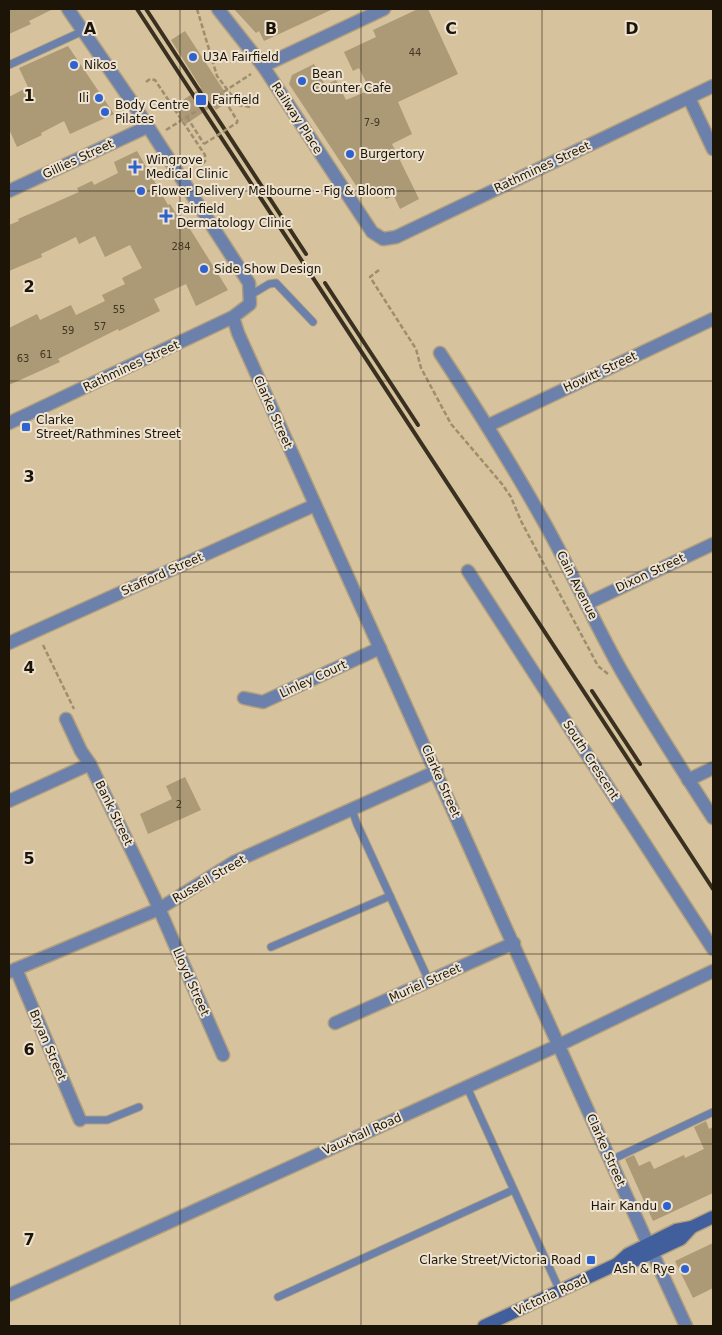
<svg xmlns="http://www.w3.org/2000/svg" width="722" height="1335" font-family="'DejaVu Sans',sans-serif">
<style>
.building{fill:#ac9975}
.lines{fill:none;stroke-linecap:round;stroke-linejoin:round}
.lane-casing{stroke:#b19f7e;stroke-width:9}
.street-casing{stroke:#b19f7e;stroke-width:15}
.secondary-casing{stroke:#b19f7e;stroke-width:15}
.path{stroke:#9e8e6f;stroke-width:2.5;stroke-dasharray:5 2.5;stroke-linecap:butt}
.lane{stroke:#6b81ab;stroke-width:7}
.street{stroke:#6b81ab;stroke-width:12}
.secondary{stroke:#415f9c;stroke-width:12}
.rail{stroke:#39301f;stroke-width:4}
.path-bridge{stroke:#9e8e6f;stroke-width:2.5;stroke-dasharray:5 2.5;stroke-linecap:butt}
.grid{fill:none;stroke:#1c1507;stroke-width:1;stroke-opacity:0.55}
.poi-dot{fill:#2f62d1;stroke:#eee3d1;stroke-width:2}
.labels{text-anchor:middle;stroke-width:4;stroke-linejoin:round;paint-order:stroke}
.number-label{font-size:10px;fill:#403622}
.poi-label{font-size:12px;fill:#1c1507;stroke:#eee3d1;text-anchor:start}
.street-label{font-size:12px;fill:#1c1507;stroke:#eee3d1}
.grid-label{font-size:16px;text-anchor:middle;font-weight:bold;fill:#1c1507;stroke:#eee3d1;stroke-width:4;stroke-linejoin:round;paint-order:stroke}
</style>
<rect width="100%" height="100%" fill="#d6c29c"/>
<g class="building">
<polygon points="9,9 53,9 29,21 31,24 9,34"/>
<polygon points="234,9 333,9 264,41 259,31 256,33"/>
<polygon points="418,9 428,9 458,74 398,102 412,134 392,144 419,199 400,209 394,196 386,199 380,188 363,196 289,84 292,75 314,64 325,85 336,80 346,100 370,90 359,68 353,71 344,52 376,37 373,30"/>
<polygon points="185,31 230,100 216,110 213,106 186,124 174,106 201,88 171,40"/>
<polygon points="68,46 114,114 70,134 64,121 41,133 42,135 17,147 9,129 9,97 28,87 19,68"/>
<polygon points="137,151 168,205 170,204 182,223 185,222 190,229 228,290 196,306 186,284 154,299 160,311 119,331 118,329 58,359 60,362 9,385 9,328 37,314 40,320 71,305 76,315 105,301 102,295 125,284 122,278 142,268 130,245 105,257 95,236 79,244 76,237 41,254 42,257 9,271 9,225 19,221 18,219 79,192 77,188 92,181 94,185 118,173 114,162"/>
<polygon points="185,777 201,810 148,834 140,814 172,799 166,786"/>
<polygon points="706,1121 709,1129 713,1127 713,1193 653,1221 625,1159 634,1155 639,1166 650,1161 654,1169 684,1155 685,1158 704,1149 694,1127"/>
<polygon points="713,1243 713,1288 693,1298 675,1261"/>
</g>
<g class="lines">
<defs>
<g id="lane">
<polyline points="9,65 83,31"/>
<polyline points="249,296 269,284 276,283 313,322"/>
<polyline points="352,810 357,824 429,981"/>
<polyline points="271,947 390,896"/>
<polyline points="467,1087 560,1291"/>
<polyline points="80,1120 107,1120 139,1107"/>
<polyline points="611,1160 713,1112"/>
<polyline points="278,1297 513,1190"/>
</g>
<g id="street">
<polyline points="218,9 263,66 372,232 383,239 396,237 713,86"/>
<polyline points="263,66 384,9"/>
<polyline points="689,98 713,149"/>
<polyline points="9,191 147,127"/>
<polyline points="233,317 238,333 648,1244"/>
<path d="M440 353C475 406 509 460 540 515 569 565 592 619 621 670 650 720 682 770 713 818"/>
<polyline points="9,423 233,317 250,304 249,283 136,108 68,9"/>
<polyline points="487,426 713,319"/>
<polyline points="468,571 713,949"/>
<polyline points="586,604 713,544"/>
<polyline points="9,643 315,505"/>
<polyline points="244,698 263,702 380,648"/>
<polyline points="66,719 81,751 90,764 154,897 223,1055"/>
<polyline points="688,780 713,768"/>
<polyline points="9,801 90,764"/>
<polyline points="16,969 80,1120"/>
<polyline points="9,972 159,909 234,862 437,771"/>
<polyline points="335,1023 514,943"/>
<polyline points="652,1252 686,1326"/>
<polyline points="9,1295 559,1045 713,971"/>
</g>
<g id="secondary">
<polyline points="617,1264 628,1254 676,1230 692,1227 713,1217"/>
<polyline points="484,1326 617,1264 632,1262 681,1239 692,1227"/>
</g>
</defs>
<use href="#lane" class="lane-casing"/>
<use href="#street" class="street-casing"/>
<use href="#secondary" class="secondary-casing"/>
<g class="path">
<polyline points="197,9 217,76 239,105 250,107"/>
<polyline points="146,82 150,79 155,80 205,155 205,161 201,166"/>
<polyline points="221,94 238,122"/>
<polyline points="211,100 251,74"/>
<polyline points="187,117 204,144"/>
<polyline points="166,130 198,110"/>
<polyline points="379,270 370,277 416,349 421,368 451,424 502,484 511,497 521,521 598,666 608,674"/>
<polyline points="43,645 74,709"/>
</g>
<use href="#lane" class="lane"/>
<use href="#street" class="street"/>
<use href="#secondary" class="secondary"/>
<g class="rail">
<polyline points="137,9 713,889"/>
<polyline points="146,9 306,254"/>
<polyline points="325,283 418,425"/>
<polyline points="592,691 640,764"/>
</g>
<polyline class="path-bridge" points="204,144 238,122"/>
</g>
<path class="grid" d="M180 9V1326M361 9V1326M542 9V1326M9 191H713M9 381H713M9 572H713M9 763H713M9 954H713M9 1144H713"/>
<g class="poi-dot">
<circle cx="193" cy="57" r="5"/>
<circle cx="74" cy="65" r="5"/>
<circle cx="302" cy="81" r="5"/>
<circle cx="99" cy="98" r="5"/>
<rect x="195" y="94" width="12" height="12" rx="2.5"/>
<circle cx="105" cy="112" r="5"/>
<circle cx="350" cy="154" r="5"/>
<path d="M132.5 159.5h5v5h5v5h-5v5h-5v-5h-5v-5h5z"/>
<circle cx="141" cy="191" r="5"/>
<path d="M163.5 208.5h5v5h5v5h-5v5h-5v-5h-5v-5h5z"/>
<circle cx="204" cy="269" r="5"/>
<rect x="21" y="422" width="10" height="10" rx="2.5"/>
<circle cx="667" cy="1206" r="5"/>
<rect x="586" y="1255" width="10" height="10" rx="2.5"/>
<circle cx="685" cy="1269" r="5"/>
</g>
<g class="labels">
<g class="number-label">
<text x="415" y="56">44</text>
<text x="372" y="126">7-9</text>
<text x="181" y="250">284</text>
<text x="119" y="313">55</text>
<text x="100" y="330">57</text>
<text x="68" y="334">59</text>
<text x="46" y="358">61</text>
<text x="23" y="362">63</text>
<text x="179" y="808">2</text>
</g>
<g class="poi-label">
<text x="203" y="61">U3A Fairfield</text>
<text x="84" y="69">Nikos</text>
<text x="312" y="78">Bean<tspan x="312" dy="14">Counter Cafe</tspan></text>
<text x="89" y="102" text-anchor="end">Ili</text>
<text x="212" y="104">Fairfield</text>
<text x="115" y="109">Body Centre<tspan x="115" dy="14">Pilates</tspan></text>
<text x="360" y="158">Burgertory</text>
<text x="146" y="164">Wingrove<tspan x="146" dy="14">Medical Clinic</tspan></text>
<text x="151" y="195">Flower Delivery Melbourne - Fig &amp; Bloom</text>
<text x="177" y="213">Fairfield<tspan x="177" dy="14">Dermatology Clinic</tspan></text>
<text x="214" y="273">Side Show Design</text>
<text x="36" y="424">Clarke<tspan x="36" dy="14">Street/Rathmines Street</tspan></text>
<text x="657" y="1210" text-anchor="end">Hair Kandu</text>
<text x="581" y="1264" text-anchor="end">Clarke Street/Victoria Road</text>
<text x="675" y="1273" text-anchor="end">Ash &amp; Rye</text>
</g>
<g class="street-label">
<text transform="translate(297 118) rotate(57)" y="4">Railway Place</text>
<text transform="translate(78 159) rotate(-25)" y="4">Gillies Street</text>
<text transform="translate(542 167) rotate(-25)" y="4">Rathmines Street</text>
<text transform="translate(131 366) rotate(-25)" y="4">Rathmines Street</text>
<text transform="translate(600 372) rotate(-25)" y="4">Howitt Street</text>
<text transform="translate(273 412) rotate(66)" y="4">Clarke Street</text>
<text transform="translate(650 573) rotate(-25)" y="4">Dixon Street</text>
<text transform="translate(162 574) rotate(-24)" y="4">Stafford Street</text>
<text transform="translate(577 585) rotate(63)" y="4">Cain Avenue</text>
<text transform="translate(313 679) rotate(-25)" y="4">Linley Court</text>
<text transform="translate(591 760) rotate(57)" y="4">South Crescent</text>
<text transform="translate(441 781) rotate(66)" y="4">Clarke Street</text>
<text transform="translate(114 813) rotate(64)" y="4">Bank Street</text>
<text transform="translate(209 879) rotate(-30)" y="4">Russell Street</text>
<text transform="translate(191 982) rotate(66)" y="4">Lloyd Street</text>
<text transform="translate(425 983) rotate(-24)" y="4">Muriel Street</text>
<text transform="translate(48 1045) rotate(67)" y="4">Bryan Street</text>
<text transform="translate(362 1134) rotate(-24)" y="4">Vauxhall Road</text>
<text transform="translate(606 1150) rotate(66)" y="4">Clarke Street</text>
<text transform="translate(551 1295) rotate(-25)" y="4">Victoria Road</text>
</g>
</g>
<g class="grid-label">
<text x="90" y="34">A</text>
<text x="271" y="34">B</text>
<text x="451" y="34">C</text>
<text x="632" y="34">D</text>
<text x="29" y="101">1</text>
<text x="29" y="292">2</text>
<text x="29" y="482">3</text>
<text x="29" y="673">4</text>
<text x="29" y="864">5</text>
<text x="29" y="1055">6</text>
<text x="29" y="1245">7</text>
</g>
<rect width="722" height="1335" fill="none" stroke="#1c1507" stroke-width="20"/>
</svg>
